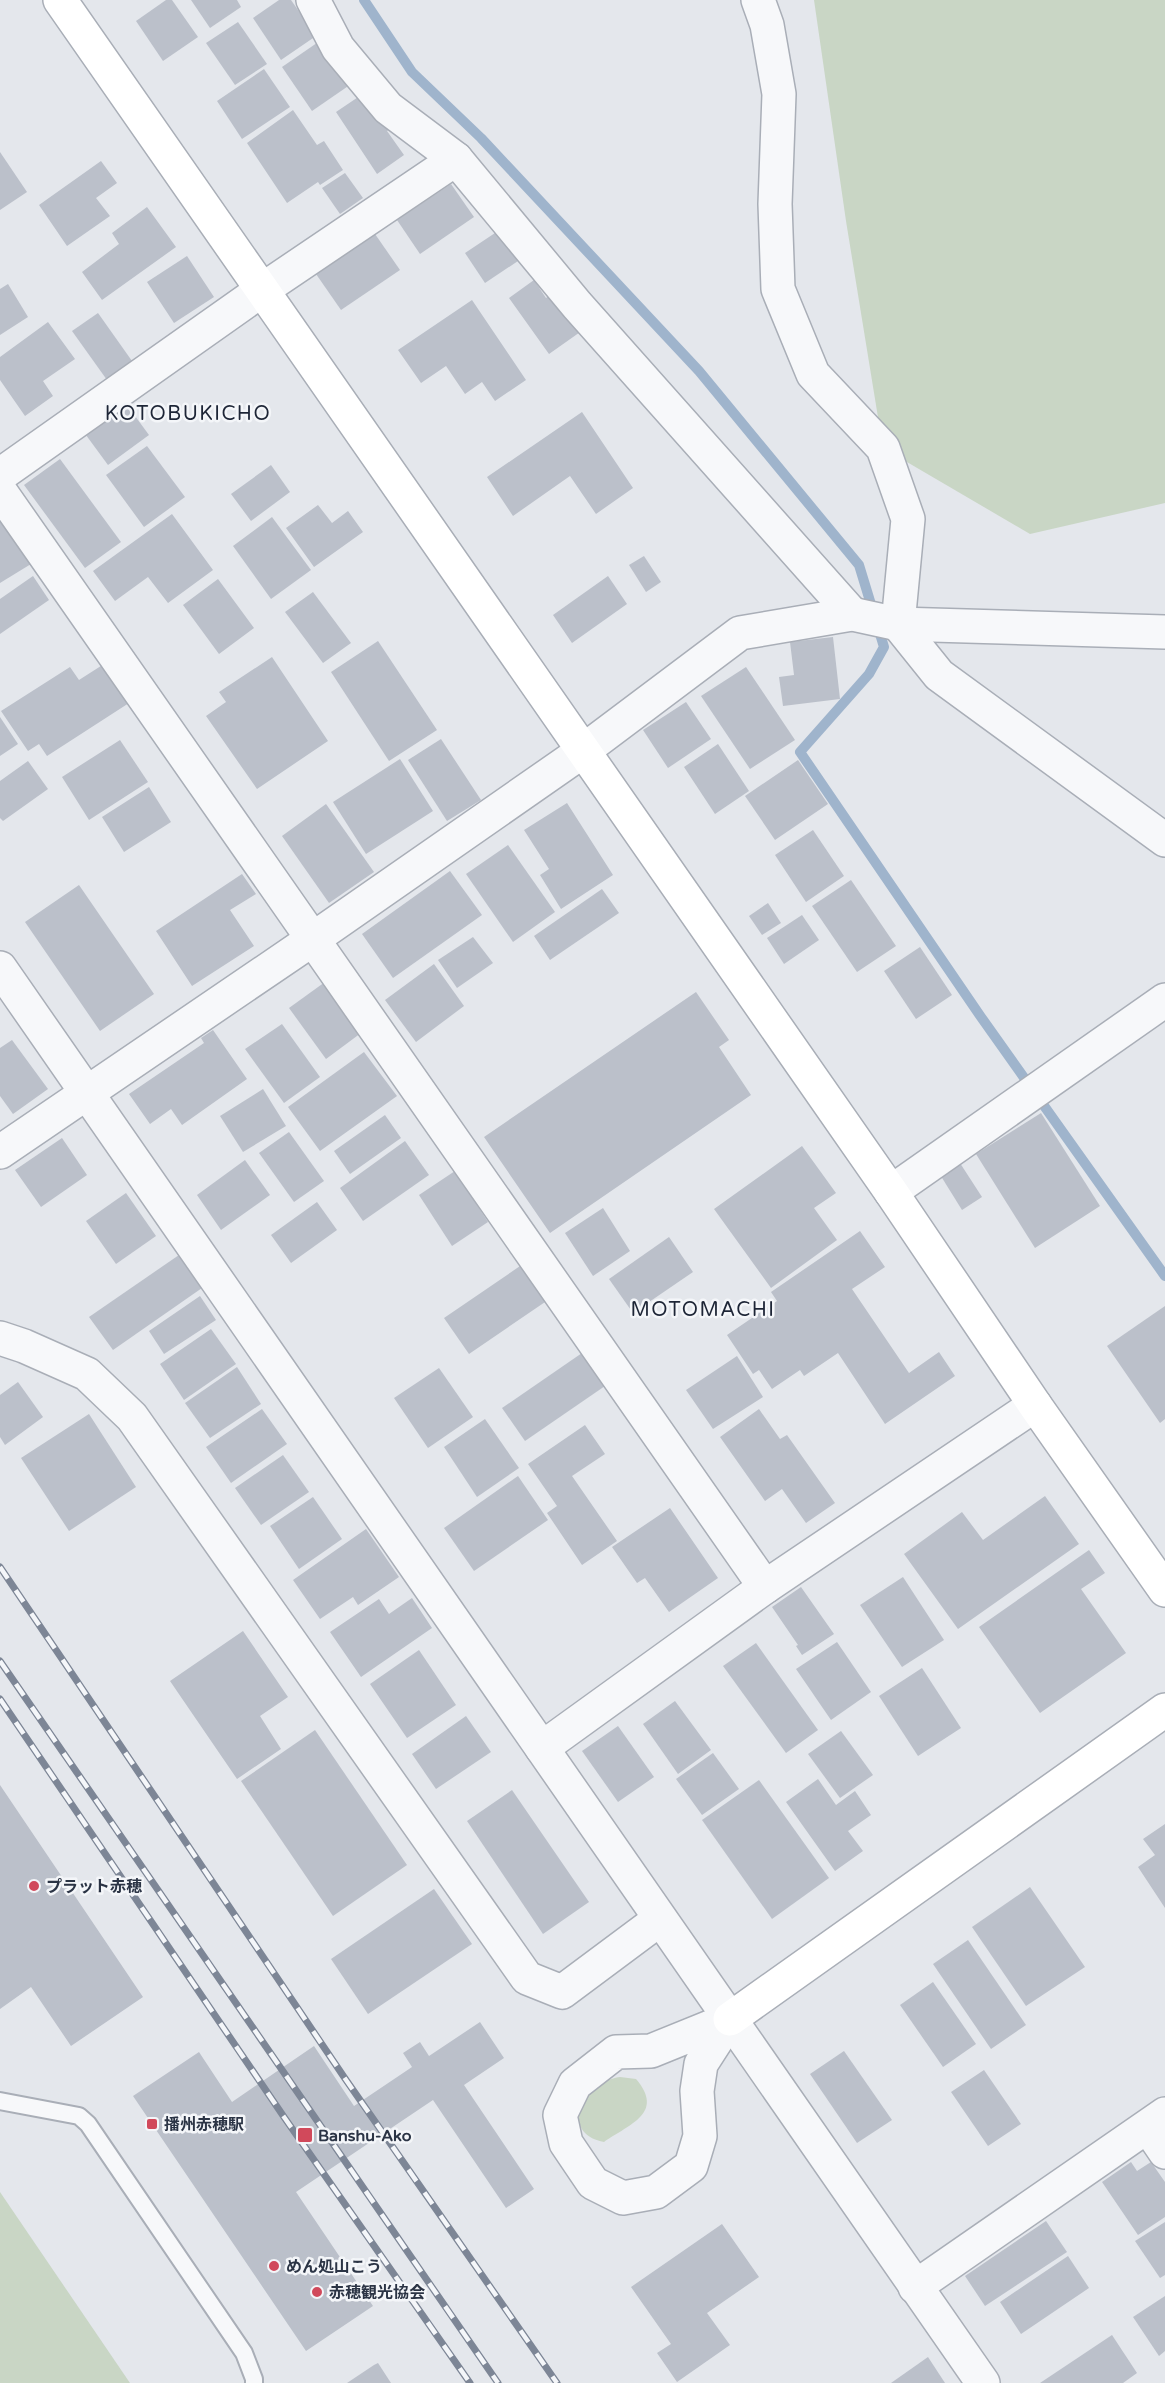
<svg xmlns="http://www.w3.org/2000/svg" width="1165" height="2383" font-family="'Varela Round','Noto Sans JP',sans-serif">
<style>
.green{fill:#c9d6c5}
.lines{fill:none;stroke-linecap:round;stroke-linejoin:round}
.stream{stroke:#9fb4cc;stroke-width:10}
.building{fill:#bbc0ca}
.lane-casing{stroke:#a9aeb7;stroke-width:20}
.street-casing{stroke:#a9aeb7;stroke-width:36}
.secondary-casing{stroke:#a9aeb7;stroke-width:36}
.lane{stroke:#f7f8fa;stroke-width:16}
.street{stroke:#f7f8fa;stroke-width:33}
.secondary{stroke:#fff;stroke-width:33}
.rail-casing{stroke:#7d8696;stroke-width:7}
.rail{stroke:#f4f6f9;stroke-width:4.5;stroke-dasharray:14;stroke-linecap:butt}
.poi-dot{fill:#d1495b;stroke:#f4f6f9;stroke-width:2}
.labels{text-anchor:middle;stroke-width:5;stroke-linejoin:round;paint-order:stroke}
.poi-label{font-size:16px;font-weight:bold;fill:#2b3445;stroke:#f4f6f9;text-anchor:start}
.quarter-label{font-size:20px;letter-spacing:1.5px;fill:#1d2536;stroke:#f4f6f9}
</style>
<rect width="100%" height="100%" fill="#e4e7ec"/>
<g class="green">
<polygon points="814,0 1165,0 1165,503 1030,534 883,448 846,221"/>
<path d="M620 2077 636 2079C665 2113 630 2124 604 2142 558 2133 583 2082 620 2077Z"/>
<polygon points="0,2192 130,2383 0,2383"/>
</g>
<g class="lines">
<polyline class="stream" points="364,0 412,72 481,138 699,371 859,565 884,647 869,674 800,752 981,1017 1165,1276"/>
</g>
<g class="building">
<polygon points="166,0 172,0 198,37 163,61 136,21"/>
<polygon points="191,0 237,0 241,7 210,28"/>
<polygon points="279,0 291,0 316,36 281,60 253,18"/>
<polygon points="238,22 267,64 235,85 206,43"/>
<polygon points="327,36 357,80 312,111 282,67"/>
<polygon points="264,69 290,107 242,139 217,101"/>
<polygon points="376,85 400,122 387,131 404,155 377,174 336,112"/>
<polygon points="293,110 317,145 324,141 343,170 320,185 318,182 287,203 247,143"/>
<polygon points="0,152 27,192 0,210"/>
<polygon points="101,161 117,183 96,198 110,216 67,246 39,205"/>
<polygon points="345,173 363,198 340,214 322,188"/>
<polygon points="451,184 474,217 420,254 397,220"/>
<polygon points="147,207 176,247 102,300 82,272 119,244 112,233"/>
<polygon points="507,225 527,255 485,283 465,253"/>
<polygon points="375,234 400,270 341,310 316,274"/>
<polygon points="187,256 214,297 174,323 147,282"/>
<polygon points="534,280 546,298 555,291 583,330 549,354 509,298"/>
<polygon points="8,284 28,317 0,335 0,289"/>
<polygon points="472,300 526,380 495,401 482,382 465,394 446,366 421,383 398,350"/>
<polygon points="98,313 132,361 107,380 72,331"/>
<polygon points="48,322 75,359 43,381 53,396 25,416 0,380 0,357"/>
<polygon points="124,401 149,435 108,465 83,431"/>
<polygon points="582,412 633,488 596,514 570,476 513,516 487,477"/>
<polygon points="147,446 185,497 144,527 106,475"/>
<polygon points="60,459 121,542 85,568 24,485"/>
<polygon points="271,465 290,492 251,521 231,494"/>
<polygon points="318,505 332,523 348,511 363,532 314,567 286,528"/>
<polygon points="172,514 213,570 168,603 148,577 115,601 93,571"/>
<polygon points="0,515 31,564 0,583"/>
<polygon points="272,517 311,570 271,599 233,546"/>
<polygon points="644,556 661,582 646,592 629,565"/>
<polygon points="33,576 49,600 0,634 0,599"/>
<polygon points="608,576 627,604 572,643 553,615"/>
<polygon points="218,579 254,628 219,654 183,605"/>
<polygon points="313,592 351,643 323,663 285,612"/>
<polygon points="833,637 840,699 783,706 779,677 794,675 790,642"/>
<polygon points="378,641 437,730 389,761 331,672"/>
<polygon points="272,657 328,741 257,789 206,716 226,702 219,692"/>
<polygon points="104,664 129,703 47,756 39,744 28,751 1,711 70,667 79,680"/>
<polygon points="746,667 795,740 750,769 701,696"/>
<polygon points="686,702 711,739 668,768 643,730"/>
<polygon points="0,717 18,744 0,756"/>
<polygon points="441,739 481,800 447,821 408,760"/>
<polygon points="120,740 148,782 89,820 62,777"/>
<polygon points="718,744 749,791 715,814 684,767"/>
<polygon points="400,759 433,811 366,854 333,802"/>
<polygon points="798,760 828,804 775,840 745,796"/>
<polygon points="28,761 48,789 3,821 0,818 0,781"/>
<polygon points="149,787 171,822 124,852 102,817"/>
<polygon points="567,803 613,875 561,909 540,875 549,869 524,830"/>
<polygon points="326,804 374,872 329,903 282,836"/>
<polygon points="813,830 844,876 806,902 775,855"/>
<polygon points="508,845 555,912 513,942 466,874"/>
<polygon points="450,871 482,915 393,978 362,934"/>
<polygon points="242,874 256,894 230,910 254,946 192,986 156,931"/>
<polygon points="851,880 896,946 857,972 812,906"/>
<polygon points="79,885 154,994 100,1031 25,922"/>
<polygon points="602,889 619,913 550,960 534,936"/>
<polygon points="768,903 781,923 762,935 749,916"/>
<polygon points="802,915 819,940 784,964 767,938"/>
<polygon points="473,937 493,963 457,988 438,960"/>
<polygon points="920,947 952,995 916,1019 884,971"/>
<polygon points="434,964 464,1006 416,1042 385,1000"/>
<polygon points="325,982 361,1033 326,1059 289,1008"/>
<polygon points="696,992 729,1040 719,1047 751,1095 550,1233 484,1137"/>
<polygon points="282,1024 320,1077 284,1103 245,1049"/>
<polygon points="213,1030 247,1079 182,1125 171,1109 150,1124 129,1094 204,1043 201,1038"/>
<polygon points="12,1040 48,1089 13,1114 0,1096 0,1048"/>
<polygon points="364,1052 397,1096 320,1151 288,1107"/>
<polygon points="263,1089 286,1126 243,1152 220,1116"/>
<polygon points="1041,1113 1100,1206 1035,1248 976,1154"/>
<polygon points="385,1115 401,1138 350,1174 334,1151"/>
<polygon points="289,1132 324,1181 294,1202 259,1153"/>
<polygon points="62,1138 87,1175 41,1207 15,1170"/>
<polygon points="405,1141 429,1175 363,1221 340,1188"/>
<polygon points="802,1146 836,1193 814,1208 837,1240 771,1288 714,1209"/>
<polygon points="245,1160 270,1195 221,1230 197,1195"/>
<polygon points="958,1160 982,1197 962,1210 939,1173"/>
<polygon points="455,1171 488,1222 452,1246 419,1195"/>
<polygon points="126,1193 156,1236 116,1264 86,1221"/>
<polygon points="317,1202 337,1230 291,1263 271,1235"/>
<polygon points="603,1208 630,1251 593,1276 565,1233"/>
<polygon points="860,1231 885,1267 852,1289 909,1373 939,1352 955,1376 885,1424 838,1353 804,1376 800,1370 772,1389 759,1370 753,1374 727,1335 777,1301 771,1292"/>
<polygon points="669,1237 693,1272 633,1313 609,1279"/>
<polygon points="179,1255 202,1288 113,1350 89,1317"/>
<polygon points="523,1264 548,1300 469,1354 444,1318"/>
<polygon points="200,1296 216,1320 164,1354 149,1331"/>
<polygon points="1165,1306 1165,1419 1160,1423 1107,1346"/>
<polygon points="211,1329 236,1364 184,1400 160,1364"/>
<polygon points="582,1353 605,1386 525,1441 502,1408"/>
<polygon points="737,1356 763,1397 713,1429 686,1390"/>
<polygon points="237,1367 261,1404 210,1438 185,1403"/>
<polygon points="439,1368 473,1417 428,1448 394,1398"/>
<polygon points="18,1382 43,1417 5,1445 0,1437 0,1395"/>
<polygon points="262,1409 287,1444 231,1483 206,1447"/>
<polygon points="759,1409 780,1439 787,1435 835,1503 806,1523 782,1489 765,1501 720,1437"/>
<polygon points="89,1414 136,1487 69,1531 21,1458"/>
<polygon points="485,1419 519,1468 477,1497 444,1447"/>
<polygon points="585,1425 605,1454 572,1476 617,1541 582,1565 547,1513 557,1506 528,1464"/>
<polygon points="283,1455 309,1492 261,1525 235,1488"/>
<polygon points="518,1476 548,1520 474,1571 444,1528"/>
<polygon points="1045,1496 1079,1544 958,1629 904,1554 962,1512 983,1540"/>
<polygon points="313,1497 342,1539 299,1569 270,1526"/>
<polygon points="670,1508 718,1578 669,1612 645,1578 637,1583 612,1547"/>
<polygon points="366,1529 399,1577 358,1605 353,1597 320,1619 293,1580"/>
<polygon points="1089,1550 1105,1573 1081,1589 1126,1653 1040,1713 979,1627"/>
<polygon points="903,1577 944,1640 902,1667 860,1605"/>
<polygon points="801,1587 834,1634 802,1655 796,1646 798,1645 772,1607"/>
<polygon points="412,1598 432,1628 361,1677 330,1632 379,1599 389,1614"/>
<polygon points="243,1631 288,1697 260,1716 281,1749 237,1779 170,1681"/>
<polygon points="837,1642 871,1692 831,1720 796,1669"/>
<polygon points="756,1643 818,1730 786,1753 723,1666"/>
<polygon points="419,1650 456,1705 407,1738 370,1684"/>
<polygon points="922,1668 961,1728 918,1756 879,1696"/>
<polygon points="675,1701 711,1750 678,1774 643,1724"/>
<polygon points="466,1716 491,1752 436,1789 412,1754"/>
<polygon points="618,1726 654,1777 618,1802 582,1751"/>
<polygon points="315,1730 407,1865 333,1916 241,1781"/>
<polygon points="841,1731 873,1775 840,1798 808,1754"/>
<polygon points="713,1753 739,1789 702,1815 676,1779"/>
<polygon points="818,1779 836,1805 855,1791 871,1815 848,1831 863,1851 835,1871 786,1802"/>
<polygon points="759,1780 829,1878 772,1919 702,1820"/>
<polygon points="0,1785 143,1997 71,2046 31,1987 0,2009"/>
<polygon points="512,1790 589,1902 543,1934 467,1821"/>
<polygon points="1165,1824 1165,1908 1138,1867 1155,1855 1143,1839"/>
<polygon points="1030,1887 1085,1967 1026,2006 972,1927"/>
<polygon points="434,1889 472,1944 368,2014 331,1959"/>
<polygon points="968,1940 1026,2025 991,2049 933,1964"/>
<polygon points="933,1982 976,2044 943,2067 900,2005"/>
<polygon points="480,2022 504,2058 464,2085 534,2189 506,2208 433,2100 296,2192 373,2306 306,2351 133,2096 199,2052 232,2102 314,2046 354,2106 412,2067 403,2053 420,2042 429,2056"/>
<polygon points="844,2051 892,2120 857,2143 810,2074"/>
<polygon points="984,2070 1021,2124 988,2146 951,2092"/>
<polygon points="1131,2162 1137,2171 1151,2162 1165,2182 1165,2217 1138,2235 1102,2182"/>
<polygon points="1046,2221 1067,2252 985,2306 965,2276"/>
<polygon points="1165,2222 1165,2275 1160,2278 1135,2241"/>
<polygon points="722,2224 759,2277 707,2313 730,2345 677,2382 657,2353 671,2344 631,2287"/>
<polygon points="1068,2256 1089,2288 1021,2334 1000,2302"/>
<polygon points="1165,2296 1165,2351 1159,2356 1133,2317"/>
<polygon points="1112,2335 1137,2373 1123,2383 1040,2383"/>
<polygon points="928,2357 945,2383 891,2383"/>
<polygon points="378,2363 391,2383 347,2383 374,2365"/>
</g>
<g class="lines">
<defs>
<polyline id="lane" points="0,2101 79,2116 88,2124 244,2353 254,2379 254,2383"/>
<g id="street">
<polyline points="313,0 338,48 388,108 456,159 577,305 852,614"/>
<polyline points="758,0 767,25 779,94 775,204 778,289 813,374 883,448 908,519 898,624 939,675 1165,840"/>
<polyline points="0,475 262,290 456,159"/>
<polyline points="0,491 765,1587"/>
<polyline points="0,968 983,2383"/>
<polyline points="0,1152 313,939 583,751 740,633 852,614 898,624 1165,632"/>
<polyline points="891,1192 1165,1000"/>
<polyline points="0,1338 24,1346 87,1374 132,1417 527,1978 562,1992 660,1919"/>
<polyline points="542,1748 765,1587 1035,1405"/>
<polygon points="730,2019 701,2064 697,2091 700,2136 691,2166 656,2192 623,2198 593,2183 566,2143 560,2115 575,2084 616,2052 651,2051"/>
<polyline points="1148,2127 1165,2152"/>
<polyline points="915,2287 1165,2114"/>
</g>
<g id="secondary">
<polyline points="60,0 891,1192 1035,1405 1165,1590"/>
<polyline points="730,2019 1165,1710"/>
</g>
</defs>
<use href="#lane" class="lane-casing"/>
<use href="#street" class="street-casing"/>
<use href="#secondary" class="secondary-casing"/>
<use href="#lane" class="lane"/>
<use href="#street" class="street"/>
<use href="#secondary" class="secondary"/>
<defs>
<g id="rail">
<polyline points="0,1567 344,2077 557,2383"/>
<polyline points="0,1661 498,2383"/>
<polyline points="0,1699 284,2117 470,2383"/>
</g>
</defs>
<use href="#rail" class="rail-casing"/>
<use href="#rail" class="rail"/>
</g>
<g class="poi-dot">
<circle cx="34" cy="1886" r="6"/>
<rect x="146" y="2118" width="12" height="12" rx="3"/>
<rect x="297" y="2127" width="16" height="16" rx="3"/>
<circle cx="274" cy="2266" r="6"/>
<circle cx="317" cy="2292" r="6"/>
</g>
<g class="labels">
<g class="poi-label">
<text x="46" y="1892">プラット赤穂</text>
<text x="164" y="2130">播州赤穂駅</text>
<text x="318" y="2141">Banshu-Ako</text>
<text x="286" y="2272">めん処山こう</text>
<text x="329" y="2298">赤穂観光協会</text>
</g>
<g class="quarter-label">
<text x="188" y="420">KOTOBUKICHO</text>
<text x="703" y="1316">MOTOMACHI</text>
</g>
</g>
</svg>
